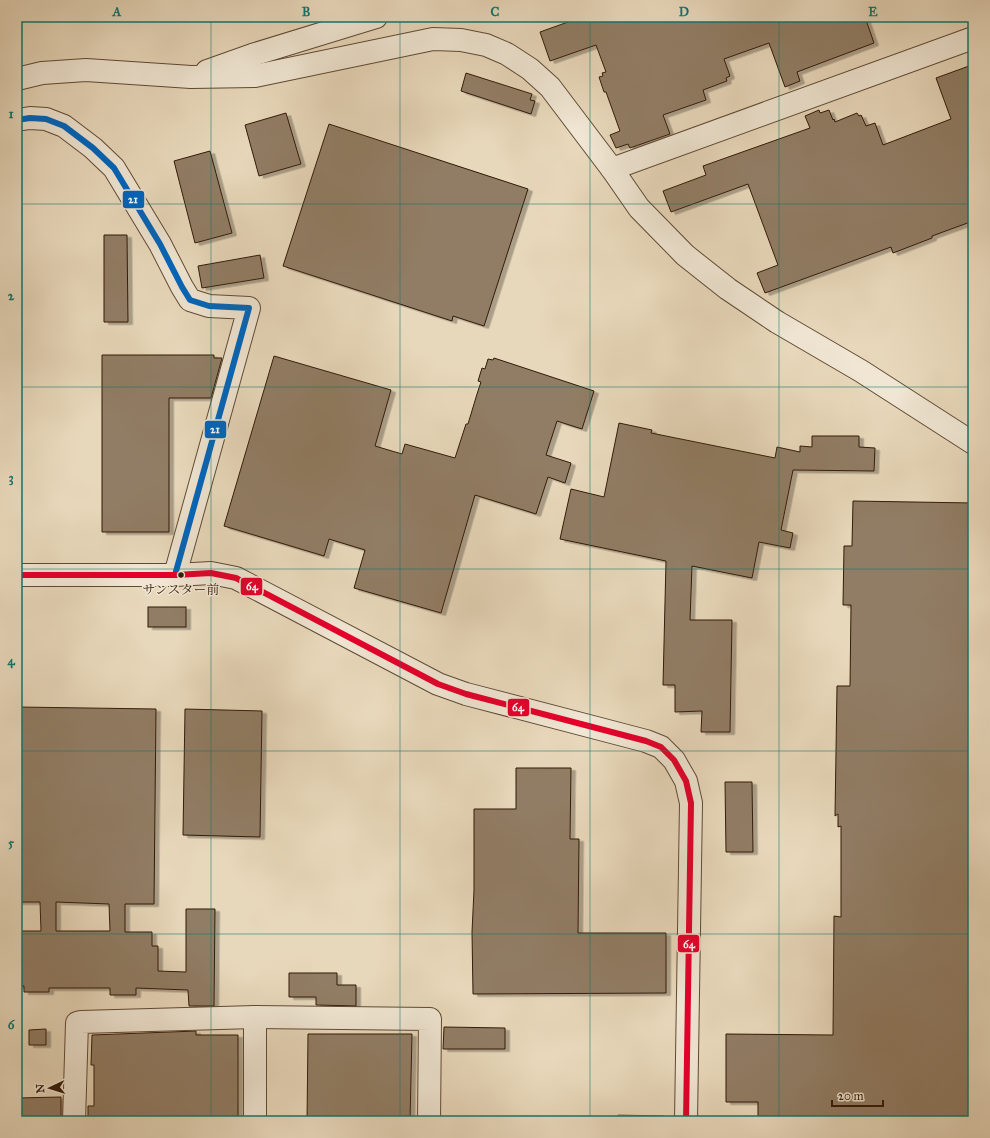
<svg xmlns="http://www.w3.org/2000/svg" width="990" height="1138" font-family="'IM FELL Great Primer','Noto Serif JP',serif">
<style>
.green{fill:#c9b89c;stroke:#7e6952}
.building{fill:#917d65;stroke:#321a07;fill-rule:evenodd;filter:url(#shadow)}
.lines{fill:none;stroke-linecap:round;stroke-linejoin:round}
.minor-casing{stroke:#604a34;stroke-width:24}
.minor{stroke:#f0e6d3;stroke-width:22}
.bus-1-casing{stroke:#f0e6d3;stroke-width:9}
.bus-2-casing{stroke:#f0e6d3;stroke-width:9}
.bus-1{stroke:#0065bd;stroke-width:6}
.bus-2{stroke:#e4002b;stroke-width:6}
.grid{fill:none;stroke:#0f766e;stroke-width:1;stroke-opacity:0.55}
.bus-dot{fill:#321a07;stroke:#f0e6d3;stroke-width:1.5}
.labels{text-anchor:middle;stroke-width:3;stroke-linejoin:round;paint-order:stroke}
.bus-label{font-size:13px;fill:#321a07;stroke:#f0e6d3}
.line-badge{stroke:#f0e6d3;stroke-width:1.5}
.badge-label{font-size:11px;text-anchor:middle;font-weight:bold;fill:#fff}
.neatline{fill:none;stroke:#0f766e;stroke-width:1.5}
.grid-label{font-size:13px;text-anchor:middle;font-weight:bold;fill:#0f766e}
</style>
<defs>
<filter id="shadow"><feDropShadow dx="4.5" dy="2.5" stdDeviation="0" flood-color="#0004"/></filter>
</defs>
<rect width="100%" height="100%" fill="#e8d8bb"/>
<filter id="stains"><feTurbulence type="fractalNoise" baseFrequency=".005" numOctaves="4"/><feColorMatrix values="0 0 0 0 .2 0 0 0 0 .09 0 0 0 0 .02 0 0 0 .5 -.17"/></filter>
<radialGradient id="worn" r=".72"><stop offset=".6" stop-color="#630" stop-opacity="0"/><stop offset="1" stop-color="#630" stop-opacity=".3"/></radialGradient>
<polygon class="green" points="618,1115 664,1116 664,1121 618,1121"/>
<g class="building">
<polygon points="582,17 865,17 874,43 797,72 800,81 785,87 769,43 724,59 730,76 726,78 727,81 703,90 706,100 663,115 670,134 630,148 628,144 616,148 610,135 620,131 606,92 604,92 599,77 603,76 602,73 606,72 596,45 550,61 540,32"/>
<polygon points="969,66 973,78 973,221 932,236 932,238 893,253 891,247 765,293 757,273 778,265 748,184 671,212 663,191 706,175 703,166 810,128 805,116 819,110 820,113 829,110 833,120 834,119 835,122 857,113 859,116 861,115 866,126 875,123 883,145 951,119 936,78"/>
<polygon points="466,73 532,94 530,100 535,101 531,114 461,91"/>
<polygon points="286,113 301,164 259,176 245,125"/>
<polygon points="329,124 528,189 484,326 453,316 452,321 283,266"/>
<polygon points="210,151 232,233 195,243 174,161"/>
<polygon points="104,235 127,235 128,322 104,322"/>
<polygon points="260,255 264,278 202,288 198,266"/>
<polygon points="102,355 214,355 214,358 222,358 211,398 169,398 169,532 102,532"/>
<polygon points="274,356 391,390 375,446 402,454 405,444 455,458 466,424 468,424 477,394 481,382 478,381 482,368 485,369 488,359 493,360 494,358 594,391 582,429 557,421 546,455 571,463 565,483 548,477 536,514 475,495 441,613 354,588 365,550 329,539 324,556 224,526"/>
<polygon points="619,423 652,430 651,433 775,458 777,447 800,452 800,446 812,447 812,436 859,436 859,447 875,448 874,471 793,470 781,530 793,533 790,548 759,542 752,578 692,566 690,620 732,620 730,732 701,732 702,711 675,712 675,685 663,685 666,561 560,539 571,489 604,497"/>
<polygon points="853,501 973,503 973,1121 758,1121 758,1102 726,1102 726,1034 833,1035 834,916 841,917 841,826 838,827 838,814 835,816 837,686 850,686 851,605 843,605 844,546 852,546"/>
<rect x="148" y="607" width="38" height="20"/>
<path d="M18 707 156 709 154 904H125V932H152V946H158V971L186 972V909H215L214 1006H189L188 990 136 988V995H110V988H49V992H24V986H17V931H41L40 902H17ZM56 902 109 904 110 931H56Z"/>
<polygon points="185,709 262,711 260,837 183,835"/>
<polygon points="516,768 571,768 570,839 579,839 578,933 666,933 666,993 473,994 472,932 474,890 474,809 516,809"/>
<polygon points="725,782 752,782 753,852 726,852"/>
<polygon points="289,973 337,973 337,985 356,985 356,1006 316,1005 316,997 289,997"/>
<polygon points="444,1027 505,1028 505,1049 443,1049"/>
<polygon points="46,1029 46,1045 29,1045 29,1030"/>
<polygon points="196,1031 196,1035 238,1035 238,1121 88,1121 88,1106 94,1106 94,1065 91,1065 92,1035"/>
<polygon points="308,1034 412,1034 410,1121 307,1121"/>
<polygon points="61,1097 61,1121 17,1121 17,1098"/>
</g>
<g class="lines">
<defs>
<g id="minor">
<polyline points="207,71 252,55 376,17"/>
<polyline points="17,79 42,73 86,70 191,77 255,76 433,39 461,40 486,45 507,54 530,69 550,87 612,169 639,208 685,255 728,289 777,322 861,371 973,443"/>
<polyline points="17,120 30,118 46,119 64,126 93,148 114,168 160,244 182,287 190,300 209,306 249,308 175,575"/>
<polyline points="612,169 973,38"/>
<polyline points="17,575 175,575 211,573 236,578 438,684 466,694 646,741 661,747 674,760 686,781 691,803 686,1121"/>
<polyline points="255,1017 255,1121"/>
<polyline points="74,1121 77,1023 81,1022 255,1017 430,1019 429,1121"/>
</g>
</defs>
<use href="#minor" class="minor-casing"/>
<use href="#minor" class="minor"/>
<defs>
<polyline id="bus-1" points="17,120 30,118 46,119 64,126 93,148 114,168 160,244 182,287 190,300 209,306 249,308 175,575"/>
<polyline id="bus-2" points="17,575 175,575 211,573 236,578 438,684 466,694 646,741 661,747 674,760 686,781 691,803 686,1121"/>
</defs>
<use href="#bus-1" class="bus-1-casing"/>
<use href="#bus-2" class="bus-2-casing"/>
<use href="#bus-1" class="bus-1"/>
<use href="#bus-2" class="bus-2"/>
</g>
<path class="grid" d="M211 17V1121M400 17V1121M590 17V1121M779 17V1121M17 204H973M17 387H973M17 569H973M17 751H973M17 934H973"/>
<circle class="bus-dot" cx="181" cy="575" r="3.5"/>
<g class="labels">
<g class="bus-label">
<text x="181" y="594">サンスター前</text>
</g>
</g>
<g class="line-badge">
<rect x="122" y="190" width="23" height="19" rx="4" fill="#0065bd"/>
<rect x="204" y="420" width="23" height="19" rx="4" fill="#0065bd"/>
<rect x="240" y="577" width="23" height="19" rx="4" fill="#e4002b"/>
<rect x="507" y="698" width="23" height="19" rx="4" fill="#e4002b"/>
<rect x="677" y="934" width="23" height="19" rx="4" fill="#e4002b"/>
</g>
<g class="badge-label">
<text x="133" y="203">21</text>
<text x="215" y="433">21</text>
<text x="252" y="590">64</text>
<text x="518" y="711">64</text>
<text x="689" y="948">64</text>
</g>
<rect width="990" height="1138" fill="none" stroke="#e8d8bb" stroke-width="44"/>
<g transform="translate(50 1088) rotate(266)" stroke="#f0e6d3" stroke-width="3" paint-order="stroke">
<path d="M0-3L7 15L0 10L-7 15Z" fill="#321a07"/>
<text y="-6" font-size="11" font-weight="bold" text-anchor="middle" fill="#321a07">N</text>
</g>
<path d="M832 1100v6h51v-6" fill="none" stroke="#321a07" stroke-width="2"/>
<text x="838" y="1100" font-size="12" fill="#321a07" stroke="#f0e6d3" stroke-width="3" paint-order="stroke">20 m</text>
<rect x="22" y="22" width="946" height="1094" class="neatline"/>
<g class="grid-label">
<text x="117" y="16">A</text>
<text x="306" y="16">B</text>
<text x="495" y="16">C</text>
<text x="684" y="16">D</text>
<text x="873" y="16">E</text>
<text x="11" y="118">1</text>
<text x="11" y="300">2</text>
<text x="11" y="482">3</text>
<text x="11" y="665">4</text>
<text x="11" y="847">5</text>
<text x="11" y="1029">6</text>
</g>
<rect width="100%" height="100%" filter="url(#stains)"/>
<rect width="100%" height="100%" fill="url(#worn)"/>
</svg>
